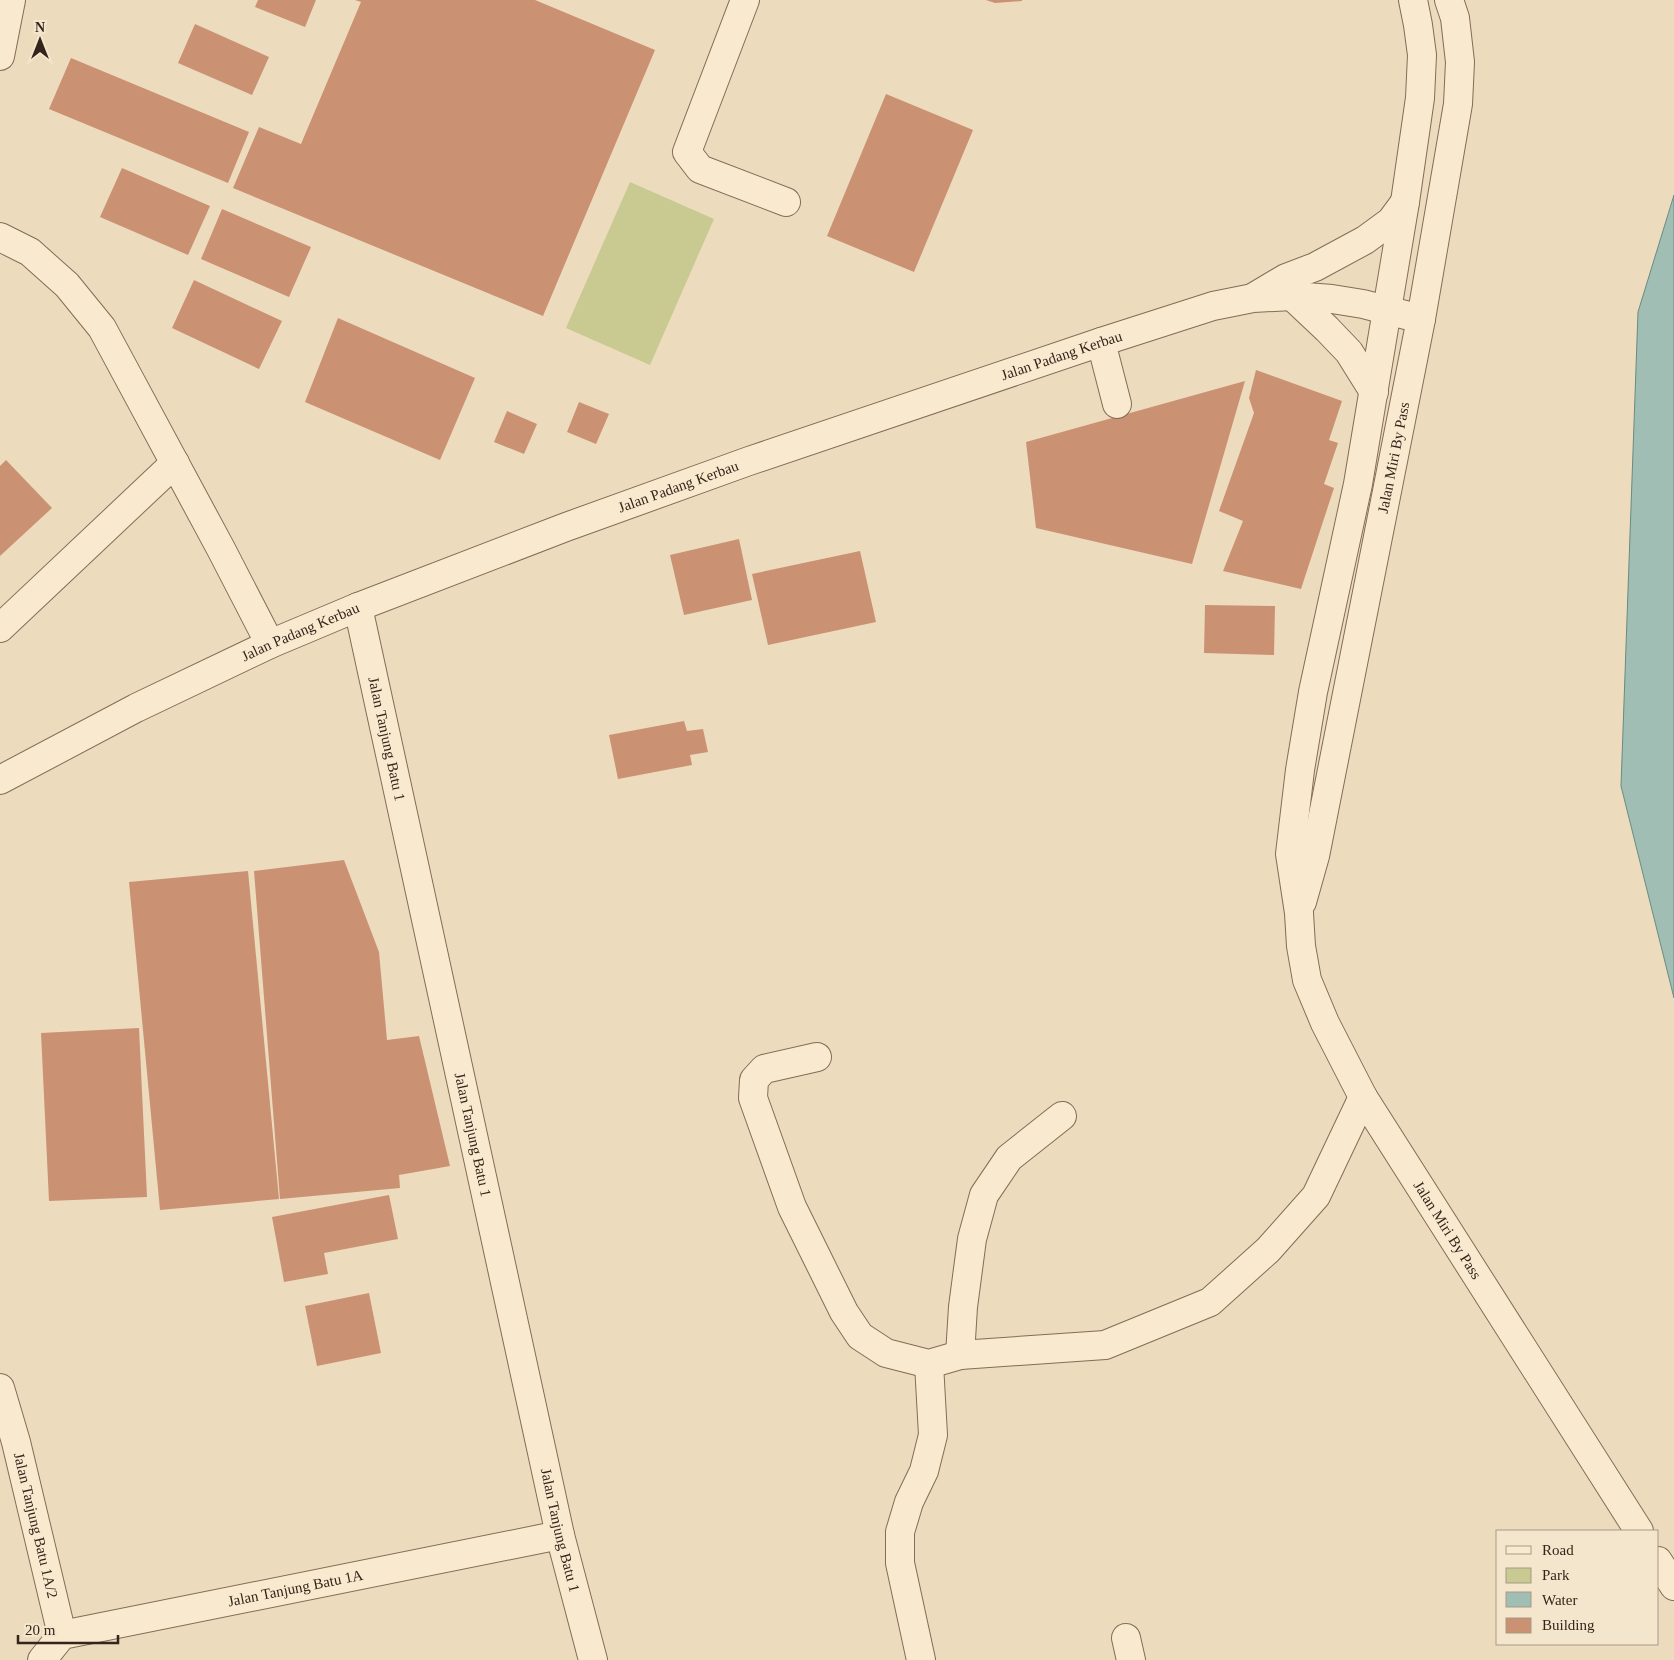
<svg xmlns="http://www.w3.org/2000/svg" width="1674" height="1660" font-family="'Times New Roman',serif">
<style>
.green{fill:#c8ca91}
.water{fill:#a0beb3;stroke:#688b80}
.building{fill:#cb9173}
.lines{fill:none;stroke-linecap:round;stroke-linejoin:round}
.minor-casing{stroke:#846c56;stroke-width:30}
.minor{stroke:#f8e9cf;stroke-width:28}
.labels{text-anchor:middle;stroke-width:4.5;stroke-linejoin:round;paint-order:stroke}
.street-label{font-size:15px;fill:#33251b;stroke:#f4e6cc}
</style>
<rect width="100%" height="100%" fill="#eddbbd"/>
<polygon class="green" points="630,182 714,219 650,365 566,328"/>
<polygon class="water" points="1674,195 1674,998 1621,786 1638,312"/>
<g class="building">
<polygon points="258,0 316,0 305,27 255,7"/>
<polygon points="355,0 535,0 655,50 543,316 233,188 259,127 301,144 361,2"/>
<polygon points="986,0 1022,0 1022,1 995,3"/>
<polygon points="195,24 269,57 252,95 178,63"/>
<polygon points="71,58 249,132 228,183 49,109"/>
<polygon points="886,94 973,130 914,272 827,236"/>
<polygon points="122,168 210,206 188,255 100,217"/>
<polygon points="222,209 311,247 289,297 201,259"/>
<polygon points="194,280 282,321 259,369 172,328"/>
<polygon points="338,318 475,378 440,460 305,402"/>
<polygon points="1256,370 1342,401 1329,440 1338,443 1324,484 1334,488 1301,589 1223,571 1243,521 1219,511 1254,413 1249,398"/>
<polygon points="1245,381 1192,564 1036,528 1026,442"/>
<polygon points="579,402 609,414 596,444 567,432"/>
<polygon points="507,411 537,424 524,454 494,442"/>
<polygon points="6,460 52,508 0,556 0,466"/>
<polygon points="739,539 752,600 684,615 670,555"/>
<polygon points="860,551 876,622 768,645 752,574"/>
<polygon points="1205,605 1275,606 1274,655 1204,653"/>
<polygon points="684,721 687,731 703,729 708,752 690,755 692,765 618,779 609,735"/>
<polygon points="344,860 379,952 387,1040 419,1036 450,1166 399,1175 400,1188 280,1199 254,871"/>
<polygon points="248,871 279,1199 160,1210 129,882"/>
<polygon points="139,1028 147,1197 49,1201 41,1033"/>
<polygon points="389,1195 398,1239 324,1253 328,1274 284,1282 272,1217"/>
<polygon points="369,1293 381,1353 317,1366 305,1306"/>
</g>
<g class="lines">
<defs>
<g id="minor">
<polyline points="745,0 687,152 700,169 786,202"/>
<path id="s1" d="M1413 0 1418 25 1422 55 1420 98 1405 202 1358 484 1313 692 1300 770 1290 854 1299 913 1301 946 1307 980 1325 1023 1363 1097 1639 1531"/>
<polyline points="0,56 11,0"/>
<polyline points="0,237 30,252 67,285 102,328 221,549 270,644"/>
<polyline points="1292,296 1327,329 1349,352 1374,392"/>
<polyline points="1254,297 1286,278 1315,267 1365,240 1391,221 1405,202"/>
<polyline points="1101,342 1117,404"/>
<path id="s2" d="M358 607 560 1535 593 1660"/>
<polyline points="0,628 175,463"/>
<path id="s3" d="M0 780 136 708 270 644 358 607 566 527 749 461 1101 342 1213 306 1253 298 1292 296 1332 299 1363 304 1421 319"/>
<path id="s4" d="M1302 902 1315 856 1421 319 1458 104 1460 62 1455 18 1449 0"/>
<polyline points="817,1057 764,1069 754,1080 753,1098 792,1207 844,1312 860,1336 886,1353 929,1364 960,1355 1105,1345 1210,1302 1268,1250 1316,1196 1363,1097"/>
<polyline points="960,1355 963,1307 972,1239 984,1195 1009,1158 1062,1116"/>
<path id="s5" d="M0 1388 16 1442 62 1635"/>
<polyline points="1658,1561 1674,1586"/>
<polyline points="1126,1638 1131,1660"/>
<path id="s6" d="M42 1660 62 1635 560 1535"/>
<polyline points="921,1660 900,1563 900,1532 909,1502 924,1471 933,1435 929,1364"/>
</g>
</defs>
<use href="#minor" class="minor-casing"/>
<use href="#minor" class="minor"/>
</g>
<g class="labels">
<g class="street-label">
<text dy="5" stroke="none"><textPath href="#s3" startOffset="1145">Jalan Padang Kerbau</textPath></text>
<text dy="5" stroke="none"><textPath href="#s4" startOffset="454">Jalan Miri By Pass</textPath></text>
<text dy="5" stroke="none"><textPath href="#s3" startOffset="740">Jalan Padang Kerbau</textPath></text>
<text dy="5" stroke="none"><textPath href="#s3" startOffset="335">Jalan Padang Kerbau</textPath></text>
<text dy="5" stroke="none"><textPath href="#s2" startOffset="135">Jalan Tanjung Batu 1</textPath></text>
<text dy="5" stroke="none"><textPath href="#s2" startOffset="540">Jalan Tanjung Batu 1</textPath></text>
<text dy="5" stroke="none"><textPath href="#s1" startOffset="1281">Jalan Miri By Pass</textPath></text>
<text dy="5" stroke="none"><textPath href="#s5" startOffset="142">Jalan Tanjung Batu 1A/2</textPath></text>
<text dy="5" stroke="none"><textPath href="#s2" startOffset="945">Jalan Tanjung Batu 1</textPath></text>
<text dy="5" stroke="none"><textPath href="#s6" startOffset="270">Jalan Tanjung Batu 1A</textPath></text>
</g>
</g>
<rect x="1496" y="1530" width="162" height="115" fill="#f4e6cc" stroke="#a79985"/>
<rect x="1506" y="1546" width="25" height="8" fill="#f8e9cf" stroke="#a79985"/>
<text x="1542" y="1555" font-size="15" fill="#33251b">Road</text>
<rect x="1506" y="1568" width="25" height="15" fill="#c8ca91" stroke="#a79985"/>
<text x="1542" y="1580" font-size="15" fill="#33251b">Park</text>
<rect x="1506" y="1592" width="25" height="15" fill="#a0beb3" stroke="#a79985"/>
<text x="1542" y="1605" font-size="15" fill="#33251b">Water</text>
<rect x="1506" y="1618" width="25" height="15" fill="#cb9173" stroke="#a79985"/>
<text x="1542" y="1630" font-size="15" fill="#33251b">Building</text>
<g transform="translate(40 40)" stroke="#f4e6cc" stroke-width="4" paint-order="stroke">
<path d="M0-4L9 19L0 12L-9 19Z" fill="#33251b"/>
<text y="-8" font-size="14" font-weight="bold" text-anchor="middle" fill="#33251b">N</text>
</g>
<path d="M18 1635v8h100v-8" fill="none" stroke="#33251b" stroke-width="2.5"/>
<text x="25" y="1635" font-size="15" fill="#33251b" stroke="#f4e6cc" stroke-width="4" paint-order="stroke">20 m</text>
</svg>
